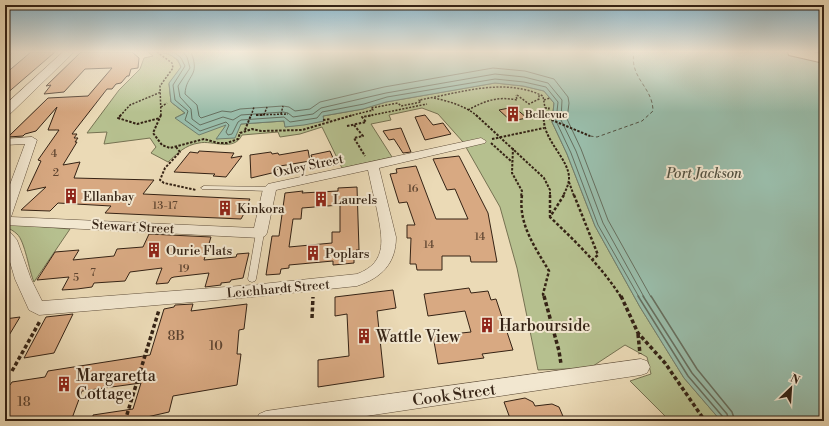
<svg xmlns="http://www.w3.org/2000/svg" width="829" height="426" font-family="'Libre Bodoni',serif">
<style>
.green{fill:#b6c08f;stroke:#767252}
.water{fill:#99bba8;stroke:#717e6d}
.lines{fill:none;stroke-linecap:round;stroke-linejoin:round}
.shore-far1{stroke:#676f5e;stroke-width:1}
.shore{stroke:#676f5e;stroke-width:1.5}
.ferry{stroke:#535141;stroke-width:1;stroke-dasharray:3.5 2.5;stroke-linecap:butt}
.building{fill:#d8a982;stroke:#352315;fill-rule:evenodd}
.service-casing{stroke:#62513d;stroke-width:1}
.minor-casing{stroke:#62513d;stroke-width:1}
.tertiary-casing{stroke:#62513d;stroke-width:1}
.motorway-casing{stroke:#352315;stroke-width:2}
.path-far3{stroke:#352315;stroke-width:1.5;stroke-dasharray:2 1.5;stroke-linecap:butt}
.path-far2{stroke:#352315;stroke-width:2;stroke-dasharray:2.5 1.5;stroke-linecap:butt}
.path-far1{stroke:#352315;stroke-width:2.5;stroke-dasharray:3 2;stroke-linecap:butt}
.path{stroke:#352315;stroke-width:3.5;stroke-dasharray:4 2.5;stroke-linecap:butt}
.service{fill:#f2e7d0;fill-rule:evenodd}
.minor{fill:#f2e7d0;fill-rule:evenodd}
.tertiary{fill:#f2e7d0;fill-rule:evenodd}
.motorway{fill:#ebdab6;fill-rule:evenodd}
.labels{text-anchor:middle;stroke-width:4;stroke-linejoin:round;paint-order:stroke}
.far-poi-label{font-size:11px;fill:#352315;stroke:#f2e7d0;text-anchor:start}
.number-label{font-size:11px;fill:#5e4430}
.street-label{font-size:13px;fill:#352315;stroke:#f2e7d0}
.poi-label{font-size:13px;fill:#352315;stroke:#f2e7d0;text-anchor:start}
.near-number-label{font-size:13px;fill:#5e4430}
.water-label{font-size:14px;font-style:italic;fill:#535141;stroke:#f2e7d0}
.near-poi-label{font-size:16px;fill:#352315;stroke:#f2e7d0;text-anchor:start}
.near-street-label{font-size:16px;fill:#352315;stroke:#f2e7d0}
</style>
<rect width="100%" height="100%" fill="#ebdab6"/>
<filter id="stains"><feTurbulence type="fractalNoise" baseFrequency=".005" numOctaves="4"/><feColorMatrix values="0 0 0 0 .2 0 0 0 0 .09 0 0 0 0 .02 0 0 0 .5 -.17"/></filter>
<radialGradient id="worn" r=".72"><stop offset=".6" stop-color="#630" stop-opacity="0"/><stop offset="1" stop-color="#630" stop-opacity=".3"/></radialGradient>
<g class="green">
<path d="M148 52C162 52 175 52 181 67L169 84 171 102 185 113 175 118 227 124 217 139 241 124 284 121 285 127 324 121 323 116 363 109 386 102 495 83 523 86 544 91 554 103 552 122 567 154 595 226 640 307 684 378 721 421H670L630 381 651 374 647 357 625 345 590 368 538 370 517 268 500 207 463 142 438 114 422 108 389 115 391 120 371 124 392 157 342 168 322 127 300 134 280 137 278 132 242 135C234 152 213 140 199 143 185 145 178 153 168 162L151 153 156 147 150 138 104 144 107 132 87 133 119 90 140 69 144 58 153 56Z"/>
<path d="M10 224 70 229 34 282C29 271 25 241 17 234 14 231 10 229 6 227Z"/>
</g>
<polygon class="water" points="166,52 824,52 824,421 721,421 684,378 640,307 595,226 567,154 552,122 554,103 544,91 523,86 495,83 386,102 363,109 323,116 324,121 304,125 285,127 284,121 241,124 235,138 216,139 226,125 199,135 175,118 185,113 171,102 169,83 181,67 178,60"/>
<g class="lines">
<g class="shore-far1">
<polyline points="174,52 181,58 185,66 173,85 175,100 188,111 185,120 200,131 226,122 229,125 226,132 228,135 232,134 238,122 241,120 284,117 290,122 317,118 322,112 364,104 387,97 495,79 524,82 546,87 558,102 556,121 571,153 598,225 639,297"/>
<polyline points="183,52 187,57 190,68 178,86 180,97 191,109 192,119 200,125 223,117 233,120 241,115 283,112 288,113 293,117 313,114 321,108 386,93 495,74 524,77 548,83 562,100 561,120 576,151 603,223 644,297"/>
<path d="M191 52C201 77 186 74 185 94L197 105 199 116 201 118 222 111 231 112 240 109 283 106 289 107 295 111 310 109 320 102 384 87 493 68 525 71 554 79 568 97 569 103 567 119 581 149 608 220 651 297"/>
</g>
<g class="shore">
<polyline points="638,296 688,376 723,417 724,421"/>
<polyline points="643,296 692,373 727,414 729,421"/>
<polyline points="651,296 697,369 732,412 735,421"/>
</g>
<path class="ferry" d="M590 136 597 137 642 121 653 111C653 87 629 78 634 52"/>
</g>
<g class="building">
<polygon points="31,52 55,52 5,95 5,74"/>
<polygon points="81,52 132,52 139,58 138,68 131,69 129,76 127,76 121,83 116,84 112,89 107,89 72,134 77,134 74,138 78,138 75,142 77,142 63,165 80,162 74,178 154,180 143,194 250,199 245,208 247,208 241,219 105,213 111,206 58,203 50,211 21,210 46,187 27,191 41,161 38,160 59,130 48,130 57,107 36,131 25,134 23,136 8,137 48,98 88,96 112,68 85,69 64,92 44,94 51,85 46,86"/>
<polygon points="514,107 527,118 511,121 499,110"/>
<polygon points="425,115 433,125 443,123 451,134 425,140 415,117"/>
<polygon points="401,128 411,152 403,153 394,139 389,140 383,131"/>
<polygon points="308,150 310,161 280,166 280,169 275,170 276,172 251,178 250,155 271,152 272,154 278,153 279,155"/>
<polygon points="199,151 234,153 231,158 242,156 226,177 213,176 215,174 174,172 190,152 198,153"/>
<polygon points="330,151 336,165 316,168 311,155"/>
<polygon points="459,156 488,213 497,262 471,262 470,256 442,256 442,270 417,270 416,264 410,264 411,238 407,238 407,225 415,225 407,202 399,203 390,174 397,173 396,169 416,166 436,219 468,219 455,189 447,190 433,159"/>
<path d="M357 187 359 250H356V256H354V263L333 265V261L289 265V268L281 269 280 274 266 275 272 236H279L285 193 303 191 302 193 338 191V188ZM340 205V232H332V243L289 247 293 219H301L302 208Z"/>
<polygon points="149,234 211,237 204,260 236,257 237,254 249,253 243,278 231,280 230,282 221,283 221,285 205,287 209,273 174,277 171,278 168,283 156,284 162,268 130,272 125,281 94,283 92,287 77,289 62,290 69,277 37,280 55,252 79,250 73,260 114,256 117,249 143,247"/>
<polygon points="469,288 471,293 488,291 491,300 496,299 513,350 482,354 484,358 438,364 433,336 471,332 465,311 428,316 424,294"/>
<polygon points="393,290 396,308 377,311 384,377 318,387 318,360 349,356 347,314 335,316 335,297"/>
<polygon points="193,304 191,311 247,304 244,329 239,330 237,354 241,354 237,385 173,396 169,412 147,417 120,421 93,421 93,415 133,409 141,383 82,391 71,421 5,421 5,386 10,385 12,382 45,377 48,371 150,355 164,309 174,307 175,305"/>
<polygon points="73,314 54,353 24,358 46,317"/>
<polygon points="20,317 5,342 5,319"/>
<polygon points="525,398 533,402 535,406 552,404 559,407 565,421 511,421 504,402"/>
</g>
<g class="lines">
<defs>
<g id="service">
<polygon points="8,52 12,53 5,58 5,55"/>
<polygon points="204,186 269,187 272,189 269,191 202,189 201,188"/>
<polygon points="260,230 264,233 256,279 255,281 252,282 249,281 248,279 256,233"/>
</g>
<g id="minor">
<path d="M32 137 37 140 11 217 254 228 263 189 268 184 481 138 486 141 485 143 379 168 396 237C396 264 381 278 357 286L252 297 39 315 29 310 15 279 5 245V230L10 232 17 240 31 279 42 301 252 285 357 274C389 262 382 237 377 210 374 197 371 184 368 170L276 190 267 233 265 236 260 238 5 225V198L25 144 5 145V139Z"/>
<polygon points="641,359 647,361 650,367 647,373 641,375 333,421 256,421 259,414 266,411"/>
</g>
<polygon id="tertiary" points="63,52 74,52 9,115 5,116 5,105"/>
<polygon id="motorway" points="788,52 813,52 824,55 824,63 789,55"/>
</defs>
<use href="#service" class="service-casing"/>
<use href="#minor" class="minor-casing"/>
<use href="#tertiary" class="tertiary-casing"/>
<use href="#motorway" class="motorway-casing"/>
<g class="path-far3">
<polyline points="157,52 172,63 173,68 160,86 161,116"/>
<polyline points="517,95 529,104 539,99 539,94"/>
<path d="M434 98C448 101 466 106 477 116"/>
<polyline points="544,100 550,98"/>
<polyline points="161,107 167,103"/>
<polyline points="545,108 549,108 547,116"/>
<path d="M468 110C484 101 498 96 517 100L516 95"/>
<polyline points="281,114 283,106"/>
<polyline points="256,115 288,114"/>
<polyline points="264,115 267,107"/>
<polyline points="120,116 130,105 161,92"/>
<polyline points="251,116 254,107"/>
<path d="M349 116 373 110 371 108 398 103 401 106 421 102 419 100C460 93 504 77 543 96L545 108 544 116"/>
<polyline points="368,116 427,104"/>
</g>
<g class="path-far2">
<polyline points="121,115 118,118 137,124 160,118"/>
<polyline points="161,115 153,133 162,145 170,148 204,139 218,143 227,143 238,139 240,133 252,129 261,131 302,130 353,115"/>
<polyline points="256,115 263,115"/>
<polyline points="476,115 544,178 550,190 550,196"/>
<path d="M544 115C541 139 569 158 569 178 569 184 566 190 563 196"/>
<polyline points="548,115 547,118 590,136"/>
<polyline points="323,120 331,119"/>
<polyline points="354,125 363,136 354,138 365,156"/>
<polyline points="347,126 366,122 362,117 373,115"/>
<polyline points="245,130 251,115"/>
<polyline points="492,139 544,128"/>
<polyline points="491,143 512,162"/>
<polyline points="176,147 180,152 165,168 160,180 164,183 196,190"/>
<polyline points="513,148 512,173 522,191 521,196"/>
<polyline points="569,182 574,196"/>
</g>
<g class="path-far1">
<path d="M522 195C518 224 535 247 549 271L543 294 544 297"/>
<polyline points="550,195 550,216"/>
<path d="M564 195 550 217C577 243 601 266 621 297"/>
<polyline points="574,195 598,255 593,259"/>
</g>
<g class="path">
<polyline points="544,296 559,351 561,364"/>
<polyline points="621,296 638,333 665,363 705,421"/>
<polyline points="312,318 313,297"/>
<polyline points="638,334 640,354"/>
<polyline points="12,371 40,321"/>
<polyline points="125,421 159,310"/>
</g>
<use href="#service" class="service"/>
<use href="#minor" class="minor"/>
<use href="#tertiary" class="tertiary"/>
<use href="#motorway" class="motorway"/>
</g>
<linearGradient id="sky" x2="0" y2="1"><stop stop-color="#88b7ce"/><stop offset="0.46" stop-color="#f6eede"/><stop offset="1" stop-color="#f6eede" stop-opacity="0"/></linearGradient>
<rect width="829" height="112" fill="url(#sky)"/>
<defs>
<symbol id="building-bare" viewBox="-9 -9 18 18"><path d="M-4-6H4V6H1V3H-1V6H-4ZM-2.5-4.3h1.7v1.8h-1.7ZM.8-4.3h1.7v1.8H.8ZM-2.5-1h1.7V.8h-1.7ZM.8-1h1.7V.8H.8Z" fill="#8f2418" stroke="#f2e7d0" stroke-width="2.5" paint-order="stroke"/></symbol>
</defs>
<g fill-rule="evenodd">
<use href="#building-bare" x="502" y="103" width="22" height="22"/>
<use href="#building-bare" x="60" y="185" width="22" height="22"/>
<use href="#building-bare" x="310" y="188" width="22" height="22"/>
<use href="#building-bare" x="214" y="197" width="22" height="22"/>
<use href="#building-bare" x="143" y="239" width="22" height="22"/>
<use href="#building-bare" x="302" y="242" width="22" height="22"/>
<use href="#building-bare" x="476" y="314" width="22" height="22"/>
<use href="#building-bare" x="353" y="325" width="22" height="22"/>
<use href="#building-bare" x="53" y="373" width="22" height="22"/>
</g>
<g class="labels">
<g class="far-poi-label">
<text x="525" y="118">Bellevue</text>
</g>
<g class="number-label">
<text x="54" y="157">4</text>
<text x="56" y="176">2</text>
<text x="413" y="192">16</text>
<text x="165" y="209">13-17</text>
<text x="480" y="240">14</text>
<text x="429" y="248">14</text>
<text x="184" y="272">19</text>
<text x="93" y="276">7</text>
<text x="76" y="281">5</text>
</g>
<g class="street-label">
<text transform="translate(308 165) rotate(-12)" y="5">Oxley Street</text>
<text transform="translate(133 226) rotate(3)" y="5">Stewart Street</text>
<text transform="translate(278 288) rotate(-5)" y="5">Leichhardt Street</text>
</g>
<g class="poi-label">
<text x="83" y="201">Ellanbay</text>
<text x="333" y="204">Laurels</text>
<text x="237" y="213">Kinkora</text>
<text x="166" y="255">Ourie Flats</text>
<text x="325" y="258">Poplars</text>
</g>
<g class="near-number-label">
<text x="176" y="340">8B</text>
<text x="216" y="350">10</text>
<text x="24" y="406">18</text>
</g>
<g class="water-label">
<text x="704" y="178">Port Jackson</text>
</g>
<g class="near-poi-label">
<text x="499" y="331">Harbourside</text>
<text x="376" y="342">Wattle View</text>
<text x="76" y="381">Margaretta<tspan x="76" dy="18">Cottage</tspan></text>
</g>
<g class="near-street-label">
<text transform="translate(454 394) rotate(-8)" y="6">Cook Street</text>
</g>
</g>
<rect width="829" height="426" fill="none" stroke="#ebdab6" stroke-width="20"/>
<rect x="6" y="6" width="817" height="414" fill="none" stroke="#352315" stroke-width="2"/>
<rect x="10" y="10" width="809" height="406" fill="none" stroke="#352315"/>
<g transform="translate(791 388) rotate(25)" stroke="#f2e7d0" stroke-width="3" paint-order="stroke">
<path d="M0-3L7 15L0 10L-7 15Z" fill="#352315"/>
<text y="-6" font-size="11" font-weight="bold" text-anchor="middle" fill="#352315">N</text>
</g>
<rect width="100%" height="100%" filter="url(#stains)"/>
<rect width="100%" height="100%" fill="url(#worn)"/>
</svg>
